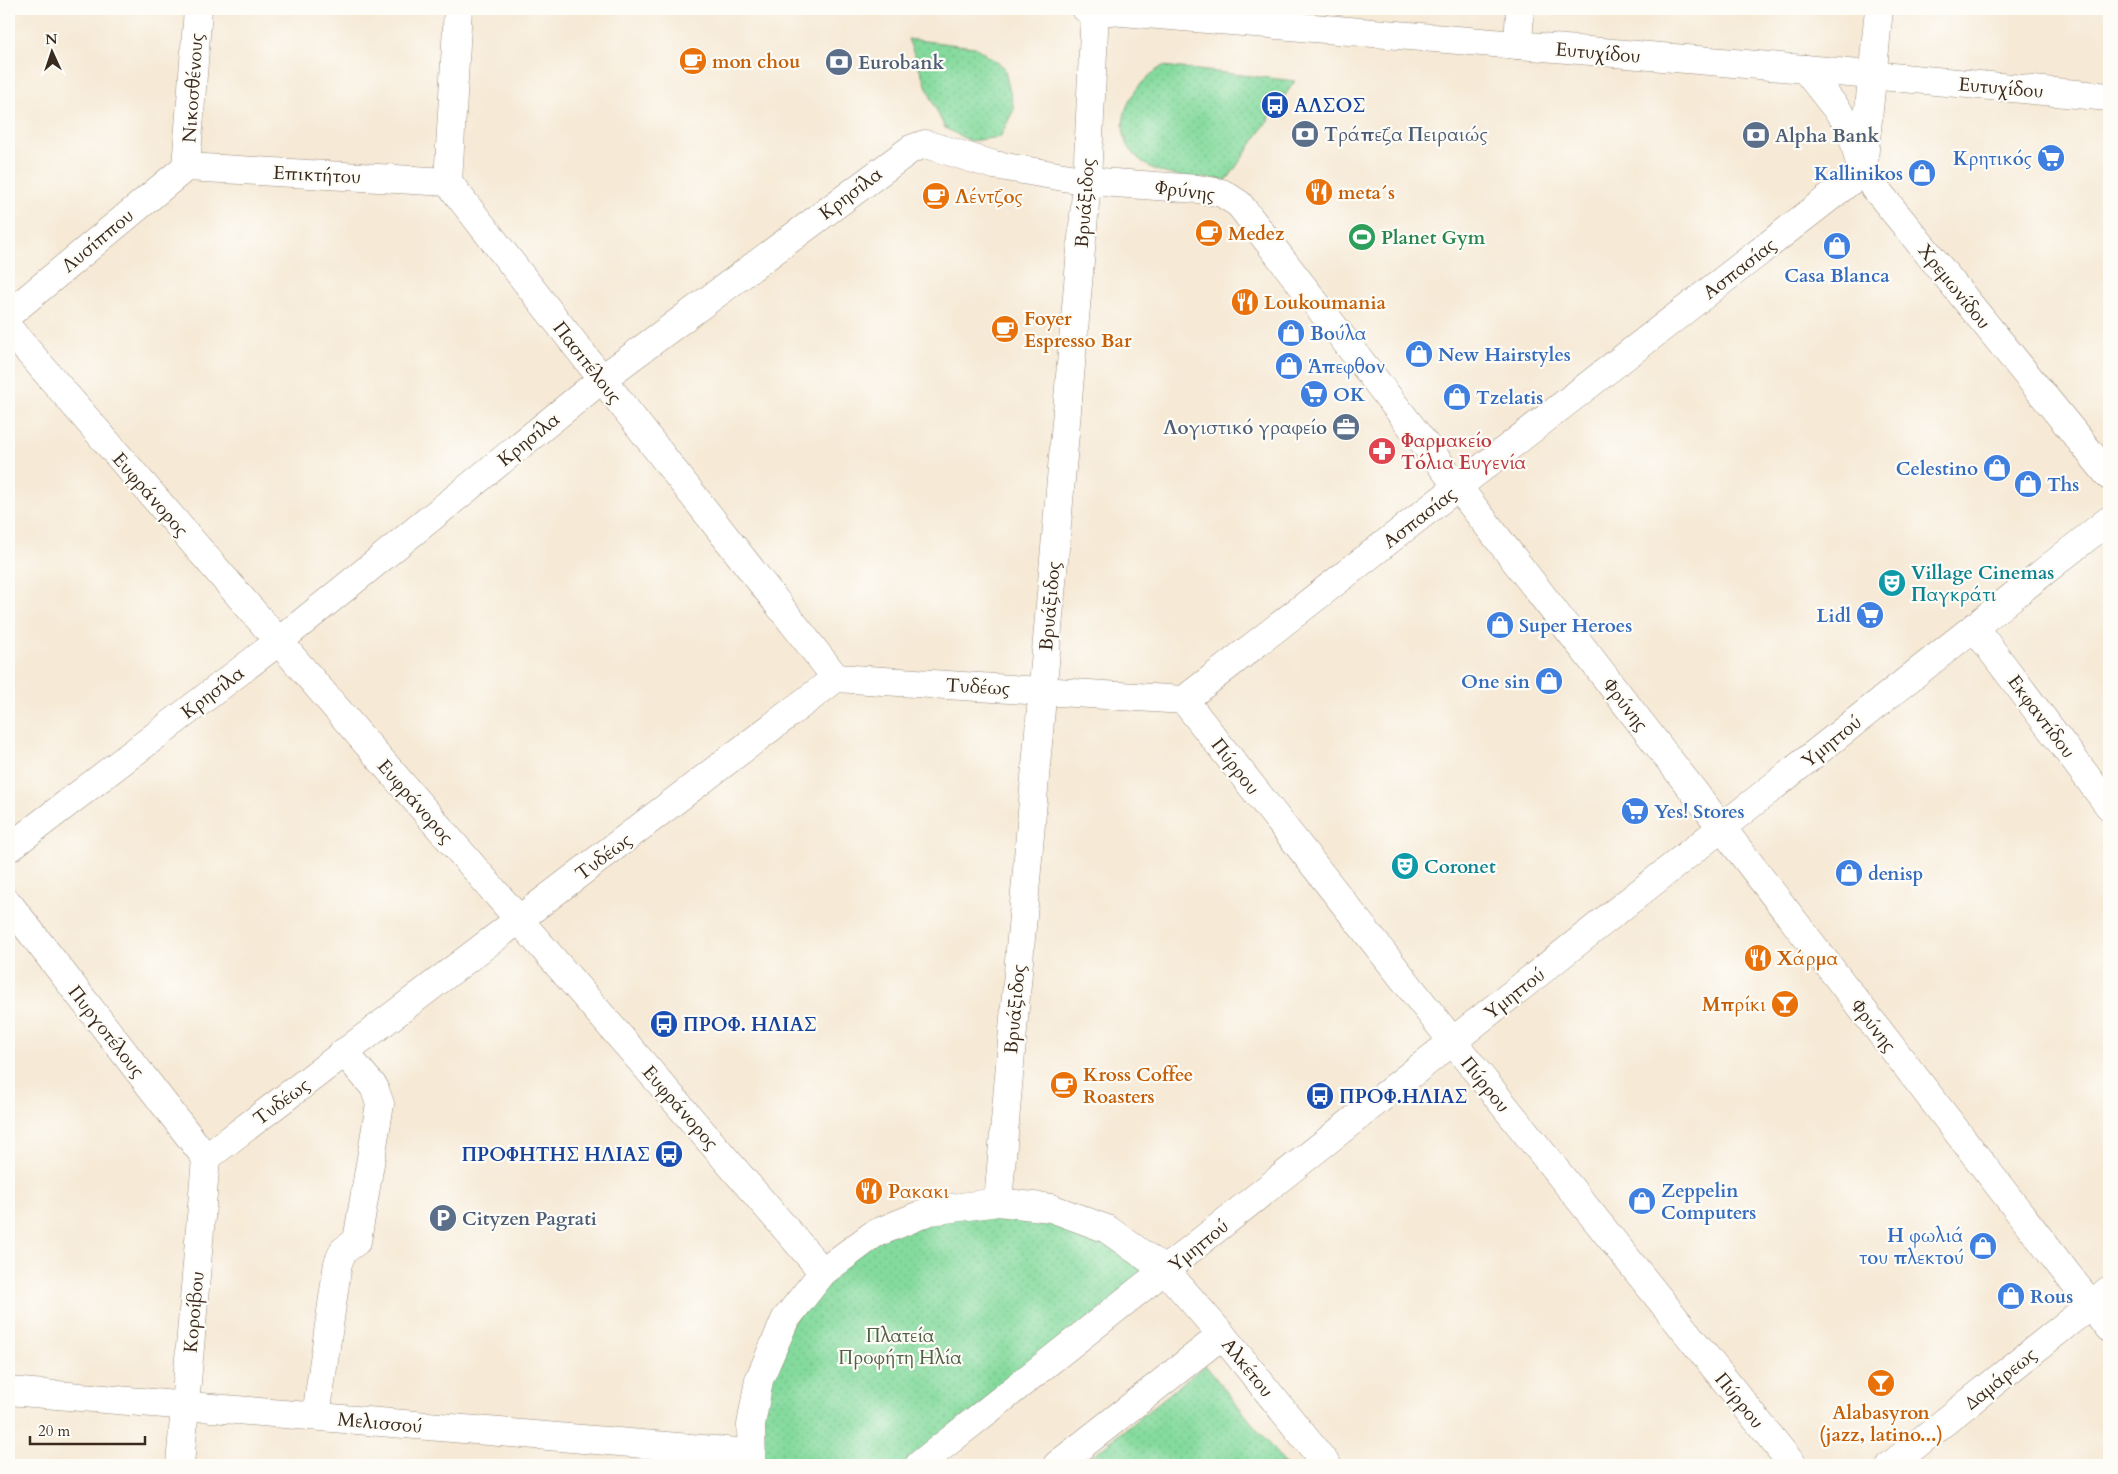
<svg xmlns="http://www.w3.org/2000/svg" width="2118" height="1474" font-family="Cardo,serif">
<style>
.park{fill:url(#park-dots);stroke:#60825e}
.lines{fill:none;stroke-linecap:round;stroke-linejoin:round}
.street-casing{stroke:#988a7a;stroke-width:29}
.secondary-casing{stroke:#988a7a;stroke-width:29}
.street{stroke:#fff;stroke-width:28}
.secondary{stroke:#fff;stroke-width:28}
.labels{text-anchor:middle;stroke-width:4.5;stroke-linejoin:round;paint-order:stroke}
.street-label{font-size:19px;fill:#3b2a1e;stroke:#fdfcf7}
.food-label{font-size:19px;font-weight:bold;fill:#c56008;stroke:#fdfcf7;text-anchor:start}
.service-label{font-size:19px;font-weight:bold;fill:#4e5e75;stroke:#fdfcf7;text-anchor:start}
.transit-label{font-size:19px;font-weight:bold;fill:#164399;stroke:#fdfcf7;text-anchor:start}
.shop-label{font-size:19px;font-weight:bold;fill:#366cbe;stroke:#fdfcf7;text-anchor:start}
.leisure-label{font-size:19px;font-weight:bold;fill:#27864d;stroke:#fdfcf7;text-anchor:start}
.health-label{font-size:19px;font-weight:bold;fill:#be3a42;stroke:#fdfcf7;text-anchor:start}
.culture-label{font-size:19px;font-weight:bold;fill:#0d838f;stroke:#fdfcf7;text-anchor:start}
.park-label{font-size:19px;fill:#515f44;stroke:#fdfcf7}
</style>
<defs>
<pattern id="park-dots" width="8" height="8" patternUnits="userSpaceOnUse" patternTransform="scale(1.25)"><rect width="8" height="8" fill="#84da9d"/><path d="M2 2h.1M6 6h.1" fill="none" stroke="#73bb87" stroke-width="1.8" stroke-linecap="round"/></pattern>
</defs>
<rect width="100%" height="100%" fill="#fdfcf7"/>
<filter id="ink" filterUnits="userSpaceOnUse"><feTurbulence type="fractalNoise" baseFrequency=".02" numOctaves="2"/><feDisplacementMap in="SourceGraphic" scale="10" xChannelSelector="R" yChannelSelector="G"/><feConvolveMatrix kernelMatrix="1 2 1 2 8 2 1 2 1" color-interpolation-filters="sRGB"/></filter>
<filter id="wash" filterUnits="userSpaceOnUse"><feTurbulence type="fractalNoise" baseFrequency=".0096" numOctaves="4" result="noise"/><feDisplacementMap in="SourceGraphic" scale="20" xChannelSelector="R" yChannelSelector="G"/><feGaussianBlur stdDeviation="1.12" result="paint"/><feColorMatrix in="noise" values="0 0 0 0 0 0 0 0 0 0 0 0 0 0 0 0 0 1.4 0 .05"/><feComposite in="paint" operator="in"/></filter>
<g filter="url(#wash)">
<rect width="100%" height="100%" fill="#f6e9d5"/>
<g class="park">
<polygon points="908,39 975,47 1004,67 1014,109 1000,137 970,141 945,128 934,105"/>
<path d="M1163 66 1295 81 1227 180C1208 178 1172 178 1156 170 1103 145 1121 91 1163 66Z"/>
<polygon points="1051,1208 1166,1271 919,1465 752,1465 759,1380 823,1272 930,1211"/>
<polygon points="1205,1365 1286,1465 1081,1465"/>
</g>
</g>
<g filter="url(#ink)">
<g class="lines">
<defs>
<g id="street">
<polyline points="458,9 448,182 836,678"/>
<polyline points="1518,45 1520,9"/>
<polyline points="1805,69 1846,121 1852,133 1862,172 2109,476"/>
<polyline points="1864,159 1879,9"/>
<polyline points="186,167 448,182"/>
<polyline points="186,167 198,9"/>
<polyline points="9,314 186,167"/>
<polyline points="1974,627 2109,806"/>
<polyline points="1184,700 1453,1042 1793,1465"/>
<polyline points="9,848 278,642 602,379 911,149 925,144 994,165 1087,181"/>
<polyline points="9,904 206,1158"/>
<polyline points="206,1158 836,678 1184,700 1862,172"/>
<polyline points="316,1416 338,1263 343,1251 357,1241 380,1104 374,1087 344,1052"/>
<polyline points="180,1465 206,1158"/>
</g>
<g id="secondary">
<polyline points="1086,9 1805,69 2109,97"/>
<polyline points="1087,181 1198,189 1222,193 1239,204 2109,1328"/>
<polyline points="9,329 823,1272"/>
<polyline points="998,1202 1087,181 1095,9"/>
<polyline points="9,1391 750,1453"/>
<polyline points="752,1465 751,1425 759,1380 785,1320 823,1272 874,1234 930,1211 998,1202 1051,1208 1107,1229 1166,1271 1222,1335 1327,1465"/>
<polyline points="919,1465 2109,520"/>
<polyline points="1057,1465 1222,1335"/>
<polyline points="1891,1465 2109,1290"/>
</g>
</defs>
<use href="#street" class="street-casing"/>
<use href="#secondary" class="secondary-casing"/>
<use href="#street" class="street"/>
<use href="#secondary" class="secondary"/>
</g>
</g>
<defs>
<symbol id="cafe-disc" viewBox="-11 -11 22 22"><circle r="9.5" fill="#e8710a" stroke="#fdfcf7"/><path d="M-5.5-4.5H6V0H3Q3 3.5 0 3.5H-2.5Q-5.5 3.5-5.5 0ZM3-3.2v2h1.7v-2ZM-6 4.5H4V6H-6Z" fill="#fff"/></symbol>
<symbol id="bank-disc" viewBox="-11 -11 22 22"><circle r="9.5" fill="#5c6f8a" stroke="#fdfcf7"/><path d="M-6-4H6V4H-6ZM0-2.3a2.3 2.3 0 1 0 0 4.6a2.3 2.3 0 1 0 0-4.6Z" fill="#fff"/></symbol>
<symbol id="bus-disc" viewBox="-11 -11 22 22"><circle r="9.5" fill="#1a4fb4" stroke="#fdfcf7"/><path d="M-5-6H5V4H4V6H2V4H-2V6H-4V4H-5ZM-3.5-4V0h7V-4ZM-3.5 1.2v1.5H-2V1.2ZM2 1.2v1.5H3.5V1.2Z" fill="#fff"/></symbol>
<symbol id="supermarket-disc" viewBox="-11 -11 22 22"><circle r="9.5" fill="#3f7fe0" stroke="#fdfcf7"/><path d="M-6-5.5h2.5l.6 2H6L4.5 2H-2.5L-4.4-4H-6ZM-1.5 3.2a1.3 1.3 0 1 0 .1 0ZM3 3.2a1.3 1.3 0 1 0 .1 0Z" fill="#fff"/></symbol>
<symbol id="shop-disc" viewBox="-11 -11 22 22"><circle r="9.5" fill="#3f7fe0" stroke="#fdfcf7"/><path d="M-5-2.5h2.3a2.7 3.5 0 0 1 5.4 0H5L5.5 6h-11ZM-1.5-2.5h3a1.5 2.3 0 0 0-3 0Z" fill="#fff"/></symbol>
<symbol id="restaurant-disc" viewBox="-11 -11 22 22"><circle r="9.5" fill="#e8710a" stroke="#fdfcf7"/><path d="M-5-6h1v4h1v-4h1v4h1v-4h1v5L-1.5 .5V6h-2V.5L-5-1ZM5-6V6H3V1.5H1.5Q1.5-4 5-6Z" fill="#fff"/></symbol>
<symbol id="stadium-disc" viewBox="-11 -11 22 22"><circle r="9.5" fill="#2e9e5b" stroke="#fdfcf7"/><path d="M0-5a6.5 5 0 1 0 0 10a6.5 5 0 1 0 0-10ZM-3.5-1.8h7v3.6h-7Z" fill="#fff"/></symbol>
<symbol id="office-disc" viewBox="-11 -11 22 22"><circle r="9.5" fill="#5c6f8a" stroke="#fdfcf7"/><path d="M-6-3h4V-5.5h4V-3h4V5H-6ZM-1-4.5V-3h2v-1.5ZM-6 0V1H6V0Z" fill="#fff"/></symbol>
<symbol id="pharmacy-disc" viewBox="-11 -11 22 22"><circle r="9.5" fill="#e0444e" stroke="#fdfcf7"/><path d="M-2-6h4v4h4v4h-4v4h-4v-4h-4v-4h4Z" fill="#fff"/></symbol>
<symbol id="theatre-disc" viewBox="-11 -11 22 22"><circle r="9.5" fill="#0f9aa8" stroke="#fdfcf7"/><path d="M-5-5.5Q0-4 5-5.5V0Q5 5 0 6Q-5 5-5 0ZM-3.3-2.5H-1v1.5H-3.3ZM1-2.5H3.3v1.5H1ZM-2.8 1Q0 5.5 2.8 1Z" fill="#fff"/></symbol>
<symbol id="bar-disc" viewBox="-11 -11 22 22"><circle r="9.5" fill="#e8710a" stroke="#fdfcf7"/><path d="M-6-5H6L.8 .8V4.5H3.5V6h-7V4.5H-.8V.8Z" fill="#fff"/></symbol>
<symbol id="parking-disc" viewBox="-11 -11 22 22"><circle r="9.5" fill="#5c6f8a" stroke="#fdfcf7"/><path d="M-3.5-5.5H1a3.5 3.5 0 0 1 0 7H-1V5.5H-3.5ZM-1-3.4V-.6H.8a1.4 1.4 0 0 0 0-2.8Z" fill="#fff"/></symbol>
</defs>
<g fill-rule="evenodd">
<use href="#cafe-disc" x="677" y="45" width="32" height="32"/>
<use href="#bank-disc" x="823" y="46" width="32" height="32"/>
<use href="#bus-disc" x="1259" y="89" width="32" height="32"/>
<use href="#bank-disc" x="1289" y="118" width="32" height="32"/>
<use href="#bank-disc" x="1740" y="119" width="32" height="32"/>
<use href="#supermarket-disc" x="2035" y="142" width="32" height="32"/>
<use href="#shop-disc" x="1906" y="157" width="32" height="32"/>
<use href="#restaurant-disc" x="1303" y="176" width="32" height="32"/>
<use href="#cafe-disc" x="920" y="180" width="32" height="32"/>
<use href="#cafe-disc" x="1193" y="217" width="32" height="32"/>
<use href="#stadium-disc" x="1346" y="221" width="32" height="32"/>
<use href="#shop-disc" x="1821" y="230" width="32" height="32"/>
<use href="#restaurant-disc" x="1229" y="286" width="32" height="32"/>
<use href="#cafe-disc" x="989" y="313" width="32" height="32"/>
<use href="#shop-disc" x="1275" y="317" width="32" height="32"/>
<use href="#shop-disc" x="1403" y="338" width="32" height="32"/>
<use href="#shop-disc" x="1273" y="350" width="32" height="32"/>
<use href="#supermarket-disc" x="1298" y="378" width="32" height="32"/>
<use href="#shop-disc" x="1441" y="381" width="32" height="32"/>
<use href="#office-disc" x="1330" y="411" width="32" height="32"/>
<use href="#pharmacy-disc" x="1366" y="435" width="32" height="32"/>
<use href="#shop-disc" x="1981" y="452" width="32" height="32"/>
<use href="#shop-disc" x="2012" y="468" width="32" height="32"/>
<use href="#theatre-disc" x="1876" y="567" width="32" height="32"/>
<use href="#supermarket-disc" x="1854" y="599" width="32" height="32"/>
<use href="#shop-disc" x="1484" y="609" width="32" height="32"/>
<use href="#shop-disc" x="1533" y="665" width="32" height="32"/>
<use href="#supermarket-disc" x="1619" y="795" width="32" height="32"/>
<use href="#theatre-disc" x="1389" y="850" width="32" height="32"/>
<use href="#shop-disc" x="1833" y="857" width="32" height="32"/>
<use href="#restaurant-disc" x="1742" y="942" width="32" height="32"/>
<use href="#bar-disc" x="1769" y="988" width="32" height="32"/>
<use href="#bus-disc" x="648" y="1008" width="32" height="32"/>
<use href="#cafe-disc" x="1048" y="1069" width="32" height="32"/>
<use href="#bus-disc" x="1304" y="1080" width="32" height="32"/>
<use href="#bus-disc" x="653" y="1138" width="32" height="32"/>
<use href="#restaurant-disc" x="853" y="1175" width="32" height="32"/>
<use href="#shop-disc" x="1626" y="1185" width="32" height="32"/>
<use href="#parking-disc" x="427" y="1202" width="32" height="32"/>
<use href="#shop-disc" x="1967" y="1230" width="32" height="32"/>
<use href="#shop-disc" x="1995" y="1280" width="32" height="32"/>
<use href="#bar-disc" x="1865" y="1367" width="32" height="32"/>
</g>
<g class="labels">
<g class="street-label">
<text transform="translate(1598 52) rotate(5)" y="7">Ευτυχίδου</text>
<text transform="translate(2001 87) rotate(5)" y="7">Ευτυχίδου</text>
<text transform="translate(192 88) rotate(-86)" y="7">Νικοσθένους</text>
<text transform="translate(317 174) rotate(3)" y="7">Επικτήτου</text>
<text transform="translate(1185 190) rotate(7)" y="7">Φρύνης</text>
<text transform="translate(850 193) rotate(-37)" y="7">Κρησίλα</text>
<text transform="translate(1084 203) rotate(-86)" y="7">Βρυάξιδος</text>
<text transform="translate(97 240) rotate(-40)" y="7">Λυσίππου</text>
<text transform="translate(1739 268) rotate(-38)" y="7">Ασπασίας</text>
<text transform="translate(1955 286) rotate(51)" y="7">Χρεμωνίδου</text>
<text transform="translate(588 362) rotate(52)" y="7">Πασιτέλους</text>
<text transform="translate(528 439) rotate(-39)" y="7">Κρησίλα</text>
<text transform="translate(151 494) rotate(49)" y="7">Ευφράνορος</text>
<text transform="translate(1419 517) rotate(-38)" y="7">Ασπασίας</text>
<text transform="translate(1049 606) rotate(-85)" y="7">Βρυάξιδος</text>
<text transform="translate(978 686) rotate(3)" y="7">Τυδέως</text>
<text transform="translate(212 692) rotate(-37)" y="7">Κρησίλα</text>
<text transform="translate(1626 704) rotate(52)" y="7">Φρύνης</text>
<text transform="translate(2042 716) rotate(53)" y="7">Εκφαντίδου</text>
<text transform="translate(1831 741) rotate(-39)" y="7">Υμηττού</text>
<text transform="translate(1236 766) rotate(52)" y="7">Πύρρου</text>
<text transform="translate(416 801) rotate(49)" y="7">Ευφράνορος</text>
<text transform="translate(603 856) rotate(-37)" y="7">Τυδέως</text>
<text transform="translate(1514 993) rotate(-38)" y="7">Υμηττού</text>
<text transform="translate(1014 1009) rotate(-85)" y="7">Βρυάξιδος</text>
<text transform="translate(1874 1025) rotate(52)" y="7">Φρύνης</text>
<text transform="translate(107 1031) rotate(52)" y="7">Πυργοτέλους</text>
<text transform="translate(1486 1084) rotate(51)" y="7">Πύρρου</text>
<text transform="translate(281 1101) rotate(-37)" y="7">Τυδέως</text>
<text transform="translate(681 1107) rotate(49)" y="7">Ευφράνορος</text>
<text transform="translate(1198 1245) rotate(-39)" y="7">Υμηττού</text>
<text transform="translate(193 1312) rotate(-85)" y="7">Κοροίβου</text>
<text transform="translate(1248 1367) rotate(51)" y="7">Αλκέτου</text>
<text transform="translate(2000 1378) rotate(-39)" y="7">Δαμάρεως</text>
<text transform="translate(1740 1400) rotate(51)" y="7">Πύρρου</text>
<text transform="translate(380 1422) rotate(5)" y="7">Μελισσού</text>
</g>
<g class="food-label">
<text x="712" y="68">mon chou</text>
<text x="1338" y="199">meta´s</text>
<text x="955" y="203">Λέντζος</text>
<text x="1228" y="240">Medez</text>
<text x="1264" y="309">Loukoumania</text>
<text x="1024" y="325">Foyer<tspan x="1024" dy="22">Espresso Bar</tspan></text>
<text x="1777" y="965">Χάρμα</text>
<text x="1766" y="1011" text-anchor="end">Μπρίκι</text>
<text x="1083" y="1081">Kross Coffee<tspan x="1083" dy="22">Roasters</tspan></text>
<text x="888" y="1198">Ρακακι</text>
<text x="1881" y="1419" text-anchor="middle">Alabasyron<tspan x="1881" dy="22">(jazz, latino...)</tspan></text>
</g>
<g class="service-label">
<text x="858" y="69">Eurobank</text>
<text x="1324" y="141">Τράπεζα Πειραιώς</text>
<text x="1775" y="142">Alpha Bank</text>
<text x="1327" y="434" text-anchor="end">Λογιστικό γραφείο</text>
<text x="462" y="1225">Cityzen Pagrati</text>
</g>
<g class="transit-label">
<text x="1294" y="112">ΑΛΣΟΣ</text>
<text x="683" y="1031">ΠΡΟΦ. ΗΛΙΑΣ</text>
<text x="1339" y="1103">ΠΡΟΦ.ΗΛΙΑΣ</text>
<text x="650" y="1161" text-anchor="end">ΠΡΟΦΗΤΗΣ ΗΛΙΑΣ</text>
</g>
<g class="shop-label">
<text x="2032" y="165" text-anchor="end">Κρητικός</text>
<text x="1903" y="180" text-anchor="end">Kallinikos</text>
<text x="1837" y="282" text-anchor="middle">Casa Blanca</text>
<text x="1310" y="340">Βούλα</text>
<text x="1438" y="361">New Hairstyles</text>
<text x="1308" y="373">Άπεφθον</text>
<text x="1333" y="401">OK</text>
<text x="1476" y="404">Tzelatis</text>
<text x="1978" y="475" text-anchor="end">Celestino</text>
<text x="2047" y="491">Ths</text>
<text x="1851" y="622" text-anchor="end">Lidl</text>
<text x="1519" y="632">Super Heroes</text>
<text x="1530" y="688" text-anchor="end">One sin</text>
<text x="1654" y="818">Yes! Stores</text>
<text x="1868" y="880">denisp</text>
<text x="1661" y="1197">Zeppelin<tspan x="1661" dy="22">Computers</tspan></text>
<text x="1964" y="1242" text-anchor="end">Η φωλιά<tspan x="1964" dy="22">του πλεκτού</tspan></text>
<text x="2030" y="1303">Rous</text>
</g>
<g class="leisure-label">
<text x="1381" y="244">Planet Gym</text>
</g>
<g class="health-label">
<text x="1401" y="447">Φαρμακείο<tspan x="1401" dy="22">Τόλια Ευγενία</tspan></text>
</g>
<g class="culture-label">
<text x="1911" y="579">Village Cinemas<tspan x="1911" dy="22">Παγκράτι</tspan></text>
<text x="1424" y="873">Coronet</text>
</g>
<g class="park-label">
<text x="900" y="1342">Πλατεία<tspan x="900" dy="22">Προφήτη Ηλία</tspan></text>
</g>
</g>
<rect width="2118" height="1474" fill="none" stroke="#fdfcf7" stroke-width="30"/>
<g transform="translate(52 52) rotate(357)" stroke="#fdfcf7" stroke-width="4" paint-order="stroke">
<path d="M0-4L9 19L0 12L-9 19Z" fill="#3b2a1e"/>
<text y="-8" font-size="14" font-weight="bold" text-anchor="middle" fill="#3b2a1e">N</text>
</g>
<path d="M30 1436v8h115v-8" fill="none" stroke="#3b2a1e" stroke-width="2.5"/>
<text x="38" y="1436" font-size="15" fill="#3b2a1e" stroke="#fdfcf7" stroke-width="4" paint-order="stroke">20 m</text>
</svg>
